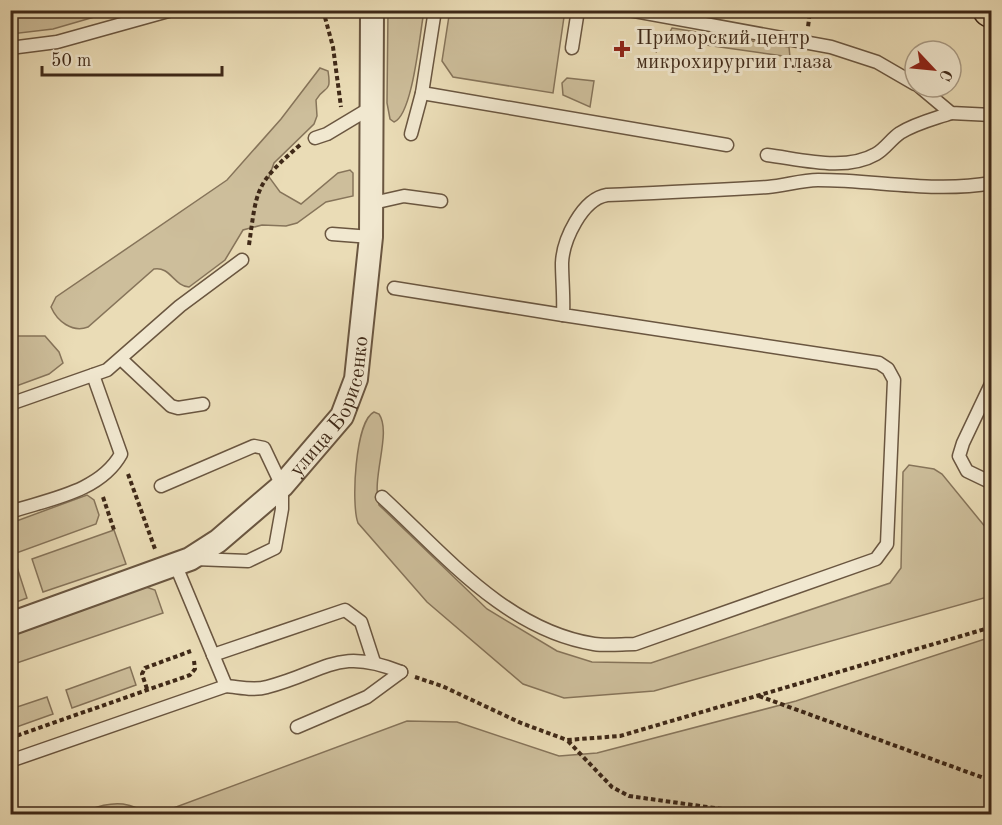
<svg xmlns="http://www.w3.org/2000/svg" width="1002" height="825" font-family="'Old Standard TT',serif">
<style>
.green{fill:#cdbe9b;stroke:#86745a;stroke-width:1.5}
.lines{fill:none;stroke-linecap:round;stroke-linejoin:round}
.lane-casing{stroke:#6a5640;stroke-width:15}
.street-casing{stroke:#6a5640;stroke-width:26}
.primary-casing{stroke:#3f2918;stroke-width:36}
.path{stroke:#3f2918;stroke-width:4;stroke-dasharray:4.5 3;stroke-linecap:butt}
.lane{stroke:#f1e8d0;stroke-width:12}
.street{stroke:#f1e8d0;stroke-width:22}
.primary{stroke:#eadcb6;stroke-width:33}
.poi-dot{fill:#8f2418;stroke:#f1e8d0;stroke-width:2}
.labels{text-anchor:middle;stroke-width:6;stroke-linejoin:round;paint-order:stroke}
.poi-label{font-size:21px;fill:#3f2918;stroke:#f1e8d0;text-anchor:start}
.street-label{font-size:21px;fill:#3f2918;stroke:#f1e8d0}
</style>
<rect width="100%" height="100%" fill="#eadcb6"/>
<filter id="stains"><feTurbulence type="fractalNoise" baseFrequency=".00333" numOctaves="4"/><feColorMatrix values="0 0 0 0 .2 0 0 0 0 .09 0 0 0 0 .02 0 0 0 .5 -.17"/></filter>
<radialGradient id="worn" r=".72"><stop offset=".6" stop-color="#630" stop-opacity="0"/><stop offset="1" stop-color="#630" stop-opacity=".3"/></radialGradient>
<g class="green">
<polygon points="512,10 564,17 553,93 453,77 442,61 449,16 457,11"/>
<polygon points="10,11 11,10 115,11 53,29 11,34"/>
<path d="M388 11H424C420 31 413 115 394 122L390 119 387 103Z"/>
<polygon points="672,28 789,47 790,57 671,40 668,36"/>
<path d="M320 68 328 71C332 95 324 85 316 100L317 116 314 124 274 163 269 177 280 192 301 204 338 173 350 170 353 173V196L326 202 297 223 286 226 262 225 243 230 225 260 189 287C174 286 170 266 154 269L88 327C72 333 57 321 51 307L56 297 227 180 281 119Z"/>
<polygon points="567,78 594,81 590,107 563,95 562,83"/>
<polygon points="11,336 45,336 59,352 63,363 49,374 11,388"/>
<path d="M374 412 379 414C392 433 371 477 379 505L487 609 557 651 592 662 651 663 890 583 901 568 903 472 909 465 934 469 942 474 991 534V596L654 691 564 698 523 684 427 602 358 523C351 505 355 421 374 412Z"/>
<polygon points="87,495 94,500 99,515 96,524 11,555 11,523"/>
<polygon points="114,530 126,564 43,592 32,559"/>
<polygon points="15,561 27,598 11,604 11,563"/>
<polygon points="146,587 155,590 163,613 11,665 11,636"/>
<path d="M991 637V814H77C92 809 107 802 123 804 138 806 141 813 160 813L407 721 457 722 559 756 597 753 796 701Z"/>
<polygon points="130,667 136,685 72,708 66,690"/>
<polygon points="47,697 53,714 11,729 11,709"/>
</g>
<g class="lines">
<defs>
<g id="lane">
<polyline points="629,10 831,47 877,62 915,84"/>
<polyline points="10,48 57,42 172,10"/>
<polyline points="572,48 578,10"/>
<polyline points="920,87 951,113 992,115"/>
<polyline points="422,93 727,145"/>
<polyline points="411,134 422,93 435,10"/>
<polyline points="315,138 327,134 372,107"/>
<path d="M767 155C800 159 845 172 876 154 885 149 891 139 900 133 916 123 934 119 951 113"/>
<polyline points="373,203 404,196 441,201"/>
<polyline points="332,234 371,237"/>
<polyline points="394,288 563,315"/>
<polyline points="121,359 171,406 178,408 203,404"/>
<polyline points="992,382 963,443 959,456 967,471 992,483"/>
<polyline points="10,404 107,370 180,306 242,260"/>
<polyline points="161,486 254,446 264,448 282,486 282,509 275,548 248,561 195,559"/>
<path d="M382 497C444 554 506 630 594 644 607 646 622 644 635 644L876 559 887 544 894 380 888 369 879 363 563 315C564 297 562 280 562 263 563 240 582 199 607 195 660 193 714 190 768 187 784 186 801 180 818 180 877 180 933 193 992 183"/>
<path d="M10 512C49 499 100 492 121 454L93 375"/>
<polyline points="213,655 345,610 361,622 374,662"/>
<path d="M226 686C239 687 254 691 267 687 326 672 337 646 401 672"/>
<polyline points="297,727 367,697 401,672"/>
<polyline points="10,761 226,686 176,566"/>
</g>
<g id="street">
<path id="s1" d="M10 624 190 559 218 541 282 486 342 416 356 379 371 237 372 10"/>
</g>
<polyline id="primary" points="990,10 992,11"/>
</defs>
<use href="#lane" class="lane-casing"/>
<use href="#street" class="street-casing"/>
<use href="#primary" class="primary-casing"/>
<g class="path">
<polyline points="323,10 333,47 341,107"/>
<polyline points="806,10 810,11 808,27"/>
<polyline points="655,52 659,32"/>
<polyline points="799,72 802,58"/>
<path d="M249 245C257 188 255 184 300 145"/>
<polyline points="128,474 155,549"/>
<polyline points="103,497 114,530"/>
<polyline points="415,677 442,686 521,723 567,740 620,736 992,627"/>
<polyline points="147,689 142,674 145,668 191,651"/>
<polyline points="759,696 992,781"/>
<polyline points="10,738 190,675 195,669 194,661"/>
<polyline points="568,741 612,787 629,796 757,814"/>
</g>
<use href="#lane" class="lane"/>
<use href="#street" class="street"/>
<use href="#primary" class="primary"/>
</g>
<path class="poi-dot" d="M619 40h6v6h6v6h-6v6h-6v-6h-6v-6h6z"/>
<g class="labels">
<g class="poi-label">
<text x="636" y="44">Приморский центр<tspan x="636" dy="24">микрохирургии глаза</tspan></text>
</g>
<g class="street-label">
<text dy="7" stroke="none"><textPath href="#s1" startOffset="405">улица Борисенко</textPath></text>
</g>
</g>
<rect width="1002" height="825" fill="none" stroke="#eadcb6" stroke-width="36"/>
<rect x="12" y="12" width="978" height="801" fill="none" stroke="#3f2918" stroke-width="3"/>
<rect x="18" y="18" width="966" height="789" fill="none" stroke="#3f2918" stroke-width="1.5"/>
<g transform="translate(933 69) rotate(116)"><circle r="28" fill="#f1e8d0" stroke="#aa9c86" stroke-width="1.5"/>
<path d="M0-4.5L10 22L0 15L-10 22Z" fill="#8f2418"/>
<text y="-9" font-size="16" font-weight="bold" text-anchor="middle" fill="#3f2918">С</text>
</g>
<path d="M42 66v9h180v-9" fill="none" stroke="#3f2918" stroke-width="3"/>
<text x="51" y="66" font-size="18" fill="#3f2918" stroke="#f1e8d0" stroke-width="4.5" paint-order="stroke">50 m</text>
<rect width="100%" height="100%" filter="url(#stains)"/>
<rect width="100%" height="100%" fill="url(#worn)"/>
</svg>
